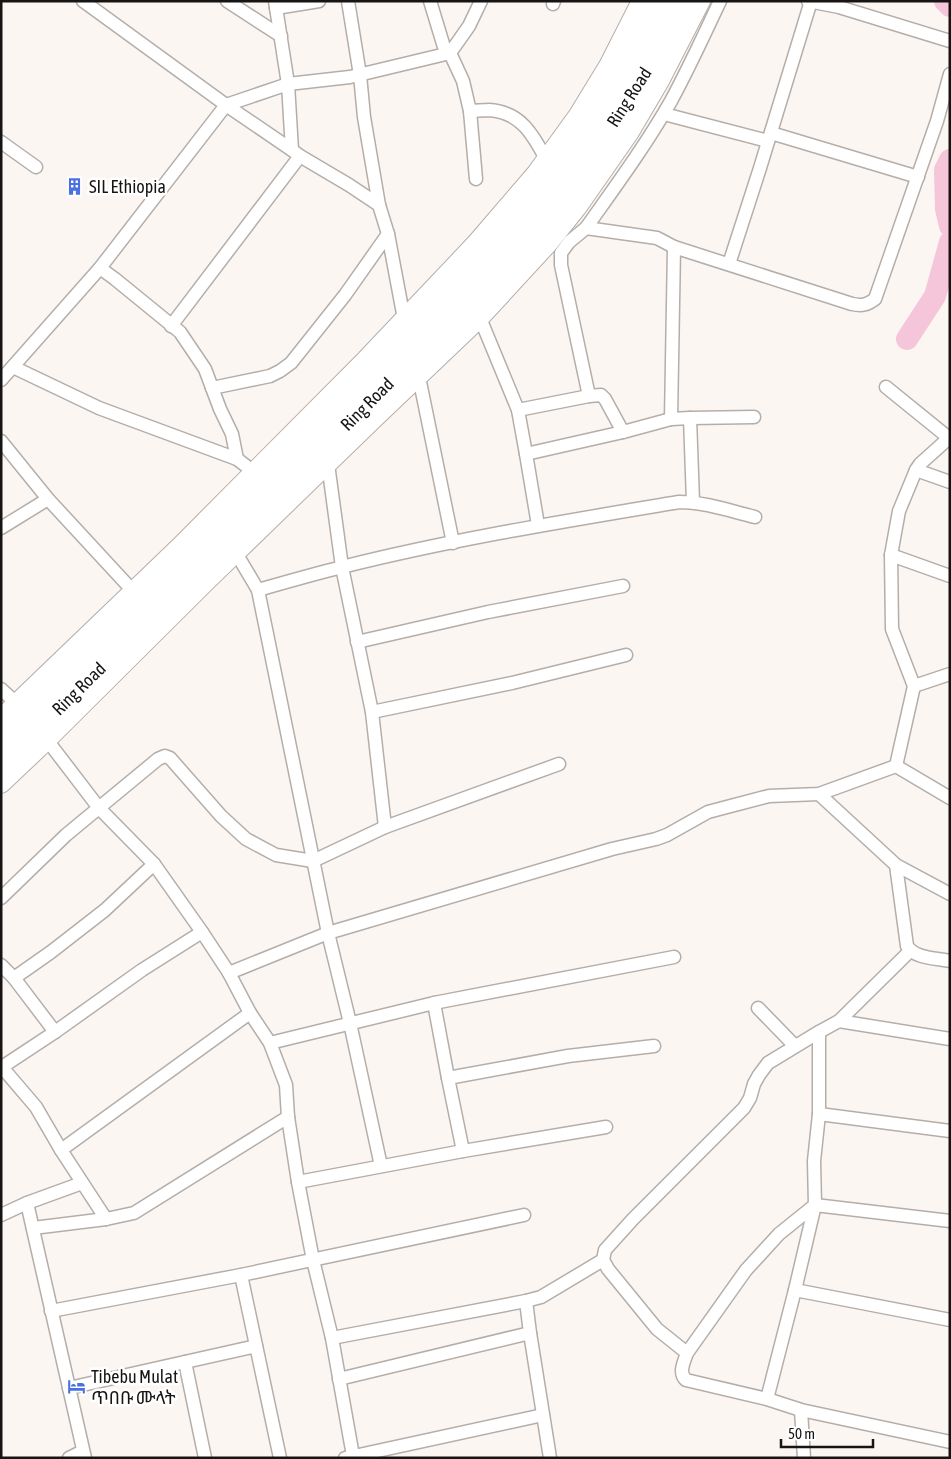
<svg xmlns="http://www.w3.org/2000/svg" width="951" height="1459" font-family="'Asap Condensed','Noto Sans Ethiopic',sans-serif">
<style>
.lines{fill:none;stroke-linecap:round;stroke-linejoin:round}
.river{stroke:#f5c5d9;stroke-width:22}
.street-casing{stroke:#b4aeab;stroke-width:15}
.secondary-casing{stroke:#b4aeab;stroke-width:20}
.highway-casing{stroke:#b4aeab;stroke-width:26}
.street{stroke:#fff;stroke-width:12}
.secondary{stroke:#fff;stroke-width:18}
.highway{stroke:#fff;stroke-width:24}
.labels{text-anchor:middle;stroke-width:5;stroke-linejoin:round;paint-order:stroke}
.street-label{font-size:18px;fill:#171514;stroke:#fff}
.poi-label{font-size:18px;fill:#171514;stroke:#fff;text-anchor:start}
</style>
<rect width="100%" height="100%" fill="#fcf6f3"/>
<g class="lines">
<g class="river">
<polyline points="945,1 950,6"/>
<polyline points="950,160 945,170 946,209 950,226"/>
<polyline points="907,339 935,296 950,242"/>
</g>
<defs>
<g id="street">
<polyline points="83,1 226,105 292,150 300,156 349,185 379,205 388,234 404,319"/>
<polyline points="227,1 281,36"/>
<path d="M275 1 288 84 350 77 450 53 463 81 470 111C476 111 483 110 489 110 521 112 533 135 546 159"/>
<polyline points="348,1 360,75 364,117 379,205"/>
<polyline points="430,1 444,47 450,53 469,26 481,1"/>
<polyline points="808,1 839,7 950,41"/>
<polyline points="553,4 554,1"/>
<polyline points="276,8 319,1"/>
<polyline points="470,111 476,179"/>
<polyline points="664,114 768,141"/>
<polyline points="771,133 918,177"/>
<polyline points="1,142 36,167"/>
<path d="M586 228C615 187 646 145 671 101 689 68 704 35 720 1"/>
<polyline points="729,264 760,168 811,1"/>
<polyline points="100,268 115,279 180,332 205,369 220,409 232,434 237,459"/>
<polyline points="480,318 518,410 526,454"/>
<polyline points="171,326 300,156"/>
<polyline points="13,367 99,408 237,459 254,472"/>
<polyline points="419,377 453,543"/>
<polyline points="1,380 100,268 226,105 288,84 292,150"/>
<polyline points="886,387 949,438"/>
<polyline points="212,388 270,376 280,371 291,363 345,295 388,234"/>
<polyline points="518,410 589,396"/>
<polyline points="690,418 693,502"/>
<polyline points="671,419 690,418 754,417"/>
<path d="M623 432 605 399 601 395 589 396 561 265V253L569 242 586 228 657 238 674 247 852 304C862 306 867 305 875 299L937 121 950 74"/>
<polyline points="1,441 48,499 133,591"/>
<polyline points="328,464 342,567 372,712 385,827 559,764"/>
<polyline points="916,470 950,482"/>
<polyline points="538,525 526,454 623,432 671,419 674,247"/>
<polyline points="1,528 48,499"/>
<polyline points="236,553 258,590"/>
<polyline points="891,555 950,576"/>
<polyline points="357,642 488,612 623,586"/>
<polyline points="914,686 950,674"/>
<polyline points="1,689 16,703"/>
<polyline points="372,712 512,683 626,655"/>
<polyline points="47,740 99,808 154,864 202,932 229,973 250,1013 270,1043 286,1085 288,1117 298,1182 313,1260 332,1338 353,1456"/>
<polyline points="896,766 914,686 892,629 891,555 899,511 916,470 920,464 950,437"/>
<path d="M819 794 896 865 907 946C915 959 937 958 950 961"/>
<polyline points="896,865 950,894"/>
<polyline points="1,898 66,835 158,759 165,756 170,758 221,816 246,839 276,855 313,861 385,827"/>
<polyline points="1,965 14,978 55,1032"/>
<polyline points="229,973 328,933 612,849 656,839 667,835 708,812 723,808 769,796 819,794 896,766 950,798"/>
<polyline points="14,978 51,952 105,910 154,864"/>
<polyline points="434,1003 448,1078"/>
<polyline points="758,1008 795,1046"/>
<polyline points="839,1021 950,1039"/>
<polyline points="819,1032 819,1114 814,1161 815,1205 795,1290 950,1320"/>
<polyline points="270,1043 434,1003 674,957"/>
<polyline points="1,1066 36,1107 61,1150 106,1219"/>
<polyline points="2,1067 55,1032 142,970 202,932"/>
<polyline points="819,1114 950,1131"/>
<polyline points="61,1150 250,1013"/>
<polyline points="463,1151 448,1078 568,1056 654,1046"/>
<path d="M381 1166 350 1023 328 933 258 590C286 582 314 574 342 567 453 539 566 521 679 502 705 502 730 511 755 517"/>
<polyline points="298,1182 463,1151 606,1127"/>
<polyline points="27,1203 85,1458"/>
<polyline points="1,1215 27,1203 82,1183"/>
<path d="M950 1221 815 1205 779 1234 746 1270 687 1353C684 1362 678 1373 686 1380L767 1399 801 1410 950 1442"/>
<polyline points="33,1228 106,1219 134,1213 288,1117"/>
<polyline points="603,1260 608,1269 657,1329 687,1353"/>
<polyline points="241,1275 280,1458"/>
<polyline points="51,1311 241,1275 524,1215"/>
<polyline points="332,1338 526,1301"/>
<polyline points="185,1362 205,1458"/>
<polyline points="339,1379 530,1333"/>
<polyline points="69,1388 256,1346"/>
<polyline points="767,1399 795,1290"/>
<polyline points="801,1410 804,1458"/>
<polyline points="69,1458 83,1451"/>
<polyline points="345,1458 543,1415"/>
<polyline points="550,1458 530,1333 526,1301 541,1297 603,1260 605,1250 633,1219 744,1108 750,1098 754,1084 759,1075 768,1063 819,1032 839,1021 910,951"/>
</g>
<g id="secondary">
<polyline points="1,718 179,547 366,359 475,244 536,173 578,115 608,66 641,1"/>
<polyline points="1,784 39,748 205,583 374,419 480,318 549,243 577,208 630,132 660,81 701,1"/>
</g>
<g id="highway">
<polyline points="1,738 324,421 391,352 506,238 574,154 637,51 661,1"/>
<path id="s1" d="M1 765 199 572 448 324 542 222 591 157 652 62 681 1"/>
</g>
</defs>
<use href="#street" class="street-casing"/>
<use href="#secondary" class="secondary-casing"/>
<use href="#highway" class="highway-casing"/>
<use href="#street" class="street"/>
<use href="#secondary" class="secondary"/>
<use href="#highway" class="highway"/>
</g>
<defs>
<symbol id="building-bare" viewBox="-9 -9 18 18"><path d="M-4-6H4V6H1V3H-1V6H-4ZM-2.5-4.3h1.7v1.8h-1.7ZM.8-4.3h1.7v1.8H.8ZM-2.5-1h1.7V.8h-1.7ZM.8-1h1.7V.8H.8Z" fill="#4a70e3" stroke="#fff" stroke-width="2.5" paint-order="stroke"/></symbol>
<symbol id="hotel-bare" viewBox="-9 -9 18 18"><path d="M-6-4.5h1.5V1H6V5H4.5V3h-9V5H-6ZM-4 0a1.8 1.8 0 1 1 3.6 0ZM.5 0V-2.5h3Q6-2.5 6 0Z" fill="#4a70e3" stroke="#fff" stroke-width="2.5" paint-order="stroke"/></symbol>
</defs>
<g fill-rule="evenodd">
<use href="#building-bare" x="62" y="174" width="25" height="25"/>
<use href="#hotel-bare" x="64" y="1374" width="25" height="25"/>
</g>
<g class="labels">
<g class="street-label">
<text dy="6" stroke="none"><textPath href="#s1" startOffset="919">Ring Road</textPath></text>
<text dy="6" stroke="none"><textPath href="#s1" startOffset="514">Ring Road</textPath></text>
<text dy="6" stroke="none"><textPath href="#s1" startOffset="109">Ring Road</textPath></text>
</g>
<g class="poi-label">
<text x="89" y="193">SIL Ethiopia</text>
<text x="91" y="1383">Tibebu Mulat<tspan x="91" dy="21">ጥበቡ ሙላት</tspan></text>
</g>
</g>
<rect width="951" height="1459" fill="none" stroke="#171514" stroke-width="5"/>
<path d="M781 1439v8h92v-8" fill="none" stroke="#171514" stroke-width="2.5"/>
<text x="788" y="1439" font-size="15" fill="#171514" stroke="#ffffff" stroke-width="4" paint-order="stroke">50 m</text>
</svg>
